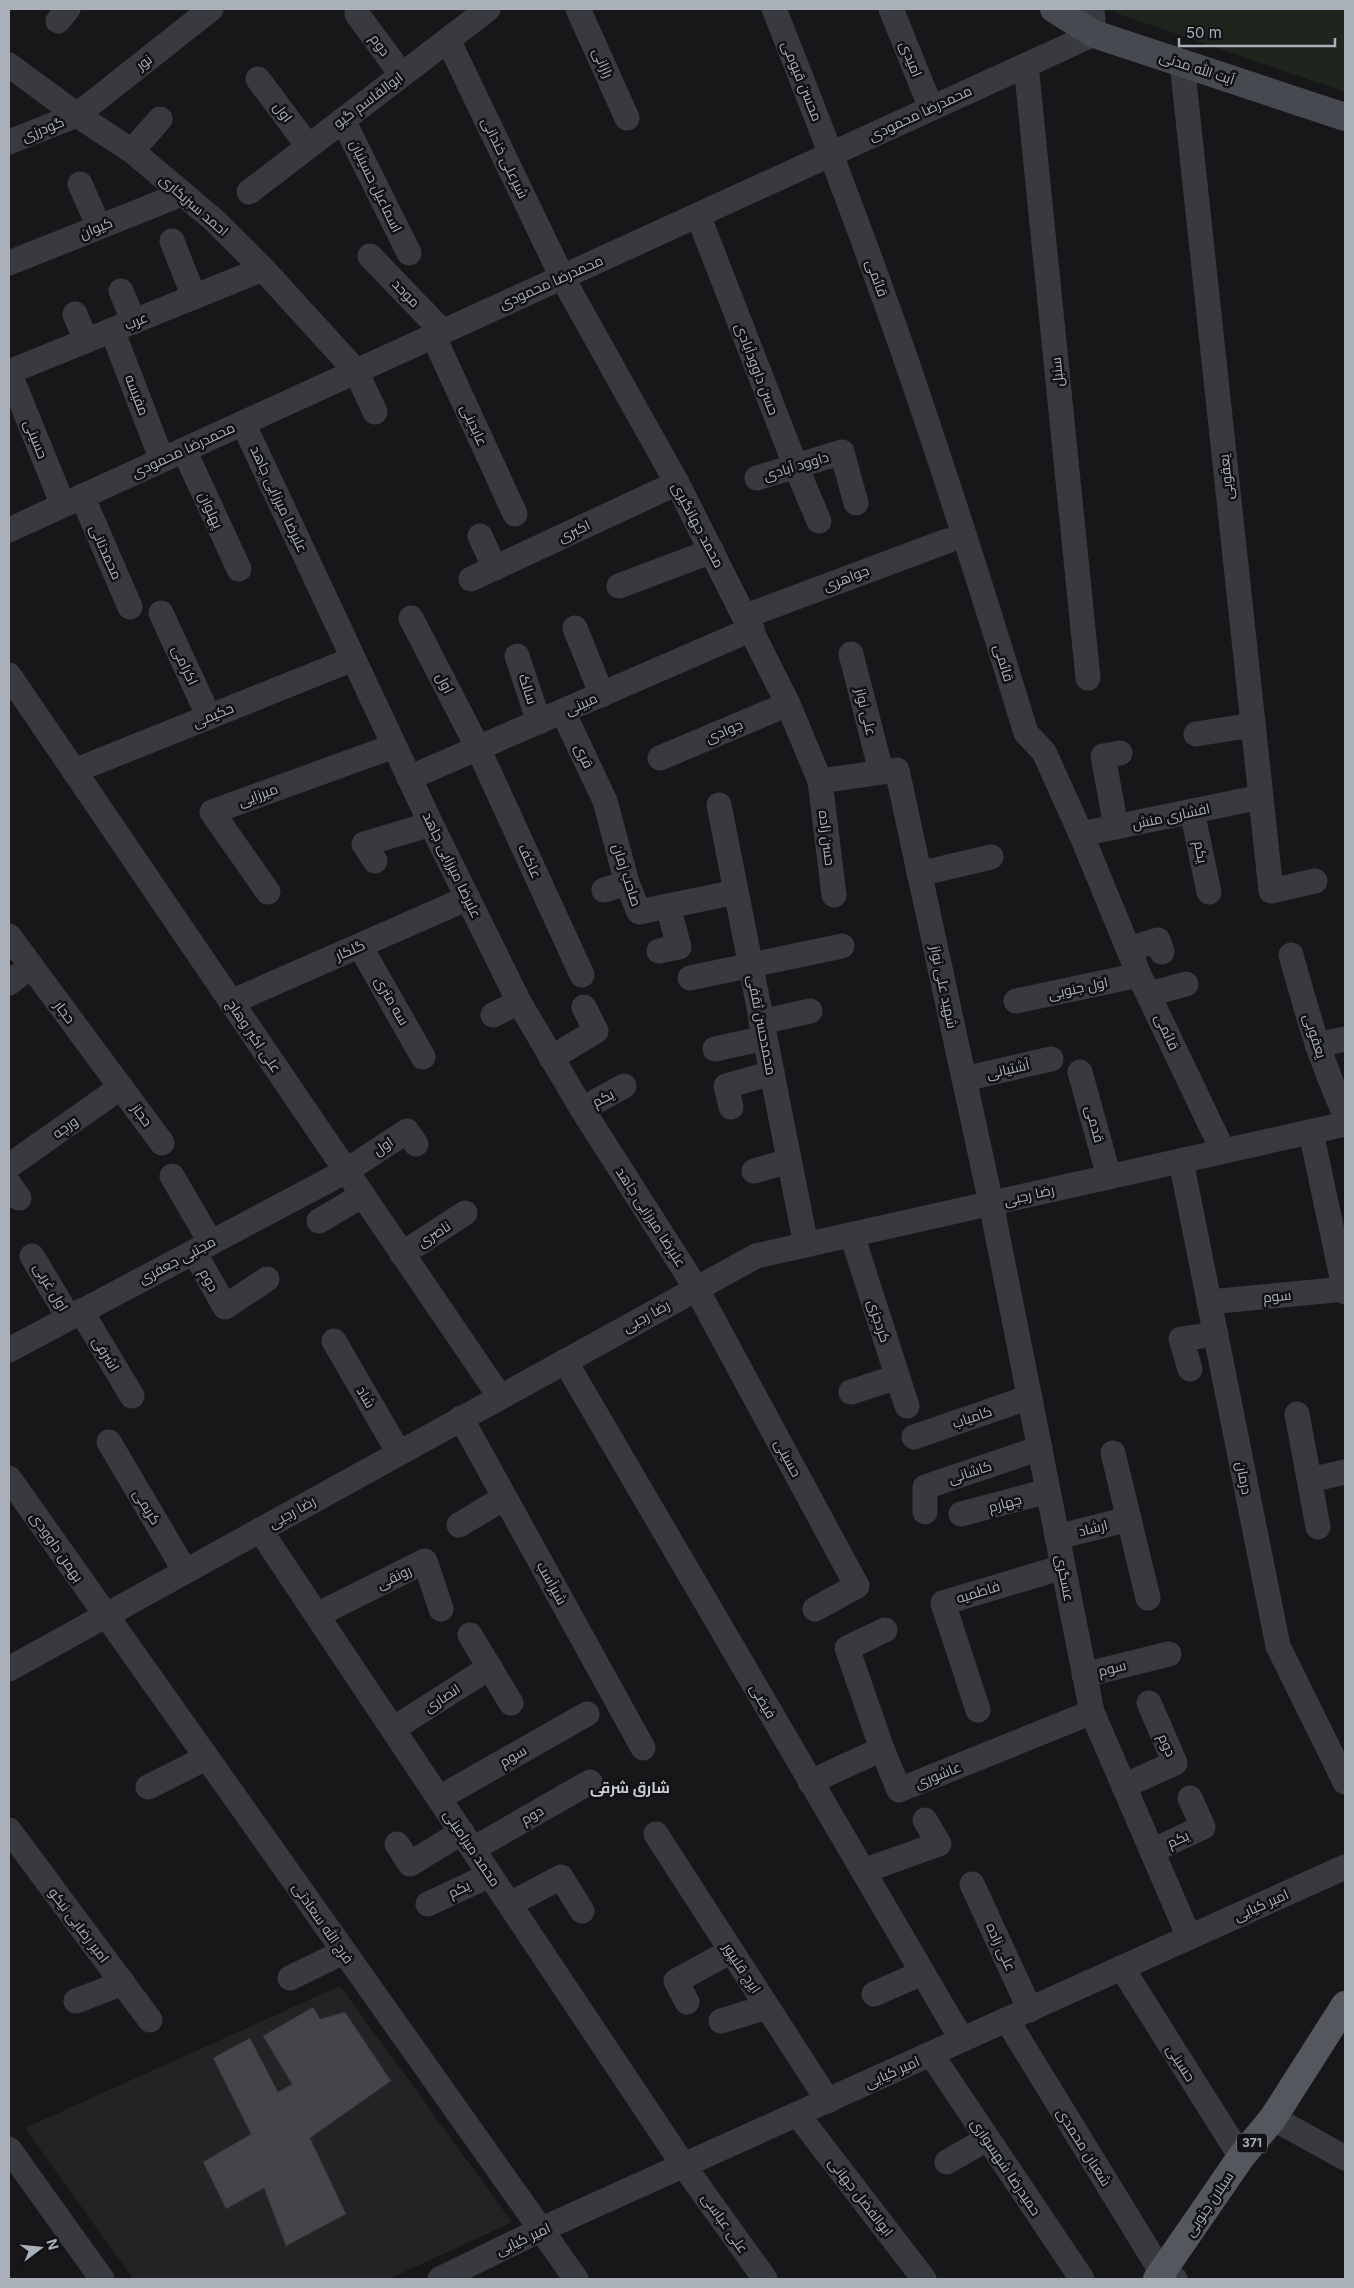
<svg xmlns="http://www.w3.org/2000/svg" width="1354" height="2288" font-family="Inter,Cairo,sans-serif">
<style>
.built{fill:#232326}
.green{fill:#1d251d}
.building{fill:#434549;stroke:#313235}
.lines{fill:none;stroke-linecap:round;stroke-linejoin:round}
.minor{stroke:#383a3f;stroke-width:25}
.secondary{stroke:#46494f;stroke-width:28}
.primary{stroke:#54575e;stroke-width:28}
.labels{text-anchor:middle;stroke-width:5;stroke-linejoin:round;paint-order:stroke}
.shield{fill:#121214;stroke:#7c8188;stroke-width:1}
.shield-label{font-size:12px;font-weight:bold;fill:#a9b0ba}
.street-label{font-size:14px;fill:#a9b0ba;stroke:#121214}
.neighbourhood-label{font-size:15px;font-weight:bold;fill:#caced5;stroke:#121214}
</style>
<rect width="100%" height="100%" fill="#171719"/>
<polygon class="built" points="340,1986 512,2222 389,2279 133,2279 25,2128"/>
<polygon class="green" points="1110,9 1345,9 1345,92 1110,11"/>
<polygon class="building" points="313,2007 320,2019 345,2012 391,2081 310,2138 346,2214 286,2246 264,2188 226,2209 203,2162 251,2134 213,2058 250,2038 278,2092 292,2084 263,2036"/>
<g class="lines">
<g class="minor">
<polyline points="578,9 627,118"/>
<path d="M774 9C819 122 863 236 903 351 947 478 987 605 1026 733L1044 752 1081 834 1139 975 1223 1151"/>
<polyline points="891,9 931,108"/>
<polyline points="357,14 402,75"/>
<polyline points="58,21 68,9"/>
<polyline points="448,40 562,277 677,483 788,704 820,781 834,895"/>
<polyline points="1182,63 1271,891 1315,881"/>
<polyline points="9,65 77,115 132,151 214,220 263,269 356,371 375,412"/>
<polyline points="1026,65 1088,678"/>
<polyline points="258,79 308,146"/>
<polyline points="343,120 409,253"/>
<polyline points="9,142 77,115 211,9"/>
<polyline points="132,151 160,119"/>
<polyline points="80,184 99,227"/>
<polyline points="249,192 488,9"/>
<polyline points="698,215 796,467 819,521"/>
<polyline points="172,241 194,297"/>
<polyline points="370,256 442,331"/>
<polyline points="9,263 182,194"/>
<polyline points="121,291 134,322"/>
<polyline points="75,314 86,341"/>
<polyline points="112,330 162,460"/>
<polyline points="433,335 515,514"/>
<polyline points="9,372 263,269"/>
<polyline points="9,372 63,505"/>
<polyline points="243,423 431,824 519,1002 582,1109 696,1288 857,1586 815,1609"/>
<polyline points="184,450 239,569"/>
<polyline points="757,478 842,452 856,503"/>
<polyline points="82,496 130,607"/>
<polyline points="9,530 1094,34 1092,9"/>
<polyline points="480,536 495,568"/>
<polyline points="471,579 677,483"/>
<polyline points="619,586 712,551"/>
<polyline points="161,613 209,717"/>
<polyline points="746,616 947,541"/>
<polyline points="411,618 478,748 582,975"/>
<polyline points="575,628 602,695"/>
<polyline points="851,654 881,771"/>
<polyline points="517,656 539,722"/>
<polyline points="9,675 500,1397"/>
<polyline points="563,712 605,801 627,883 639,912 736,892"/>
<polyline points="1196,734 1253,725"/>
<polyline points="660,758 788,704"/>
<polyline points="74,771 353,659"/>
<polyline points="409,778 752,629"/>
<polyline points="820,781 897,770 991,1203 1092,1712 1189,1937"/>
<polyline points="719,805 806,1245"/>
<polyline points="1192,811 1209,892"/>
<polyline points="1116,827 1103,756 1120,753"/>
<polyline points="1081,834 1261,797"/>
<polyline points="375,861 364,844 431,824"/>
<polyline points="919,874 991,857"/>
<polyline points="604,890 627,883"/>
<polyline points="268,892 212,812 394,746"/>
<polyline points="9,936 162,1143"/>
<polyline points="360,946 423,1057"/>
<polyline points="1129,949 1158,940 1162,952"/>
<polyline points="659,951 679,947 668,906"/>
<path d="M1291 955C1306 1009 1321 1063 1345 1114"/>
<polyline points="690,978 842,946"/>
<polyline points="9,983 31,966"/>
<polyline points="1149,994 1186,984"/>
<polyline points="1016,1001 1139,975"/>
<polyline points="231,1002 468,898"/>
<polyline points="493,1015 519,1002"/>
<polyline points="761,1022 810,1011"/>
<polyline points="1317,1045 1345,1039"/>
<polyline points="715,1049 765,1038"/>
<polyline points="551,1058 596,1031 584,1007"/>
<polyline points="1080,1072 1109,1177"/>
<polyline points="964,1079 1051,1059"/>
<polyline points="731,1107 726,1086 772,1073"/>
<polyline points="582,1109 624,1086"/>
<polyline points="1311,1132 1345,1292"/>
<polyline points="1181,1161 1278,1646 1345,1782"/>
<polyline points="9,1166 121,1087"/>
<polyline points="754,1171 789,1161"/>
<polyline points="172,1176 211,1243"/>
<polyline points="9,1184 19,1198"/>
<polyline points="319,1221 363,1195"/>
<polyline points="852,1235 907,1406"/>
<polyline points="194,1252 225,1307 267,1279"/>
<polyline points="402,1254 465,1213"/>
<polyline points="32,1256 69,1318"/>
<polyline points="1209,1302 1345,1289"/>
<polyline points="81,1311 132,1396"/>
<polyline points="334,1341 399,1453"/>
<polyline points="9,1350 346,1171 407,1131 416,1144"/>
<polyline points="565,1361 962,2040"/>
<polyline points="1190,1369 1181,1339 1216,1334"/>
<polyline points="851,1392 897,1377"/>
<polyline points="1297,1414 1318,1527"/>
<polyline points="461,1418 643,1748"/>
<polyline points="914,1437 1030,1397"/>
<polyline points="109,1442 185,1571"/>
<polyline points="1113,1453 1148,1598"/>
<polyline points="9,1478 576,2279"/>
<polyline points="1310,1480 1345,1472"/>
<polyline points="925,1512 925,1487 1040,1448"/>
<polyline points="961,1514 1048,1491"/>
<polyline points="459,1525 504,1498"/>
<polyline points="260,1530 684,2166 765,2279"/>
<polyline points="1057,1537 1129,1519"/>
<polyline points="317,1615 425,1561 441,1609"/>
<polyline points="470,1635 511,1703"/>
<polyline points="9,1669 756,1256 1345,1124"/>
<polyline points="1084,1675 1169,1654"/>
<polyline points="978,1710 943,1603 1063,1567"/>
<polyline points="393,1729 490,1667"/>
<polyline points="882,1749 847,1648 885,1630"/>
<polyline points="810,1782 882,1749 899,1790 1092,1712"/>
<polyline points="1124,1786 1175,1763 1149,1703"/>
<polyline points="148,1787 206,1758"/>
<polyline points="439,1798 587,1714"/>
<polyline points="9,1830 150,2020"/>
<polyline points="656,1834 828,2101"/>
<polyline points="397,1844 410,1864 462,1832"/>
<polyline points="473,1849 590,1782"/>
<polyline points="1152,1851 1203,1827 1190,1798"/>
<polyline points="863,1871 939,1844 925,1820"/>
<polyline points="972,1884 1030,2010"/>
<polyline points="428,1904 490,1875"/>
<polyline points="510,1904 561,1877 582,1911"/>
<polyline points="1122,1968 1241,2157"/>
<polyline points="290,1978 343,1952"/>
<polyline points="874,1994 922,1973"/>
<polyline points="76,2001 123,1983"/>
<polyline points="687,2002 676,1981 731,1951"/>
<polyline points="1007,2020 1162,2273 1175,2279"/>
<polyline points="721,2021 767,2007"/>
<polyline points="931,2054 1082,2279"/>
<polyline points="798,2115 924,2279"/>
<polyline points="1273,2118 1345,2158"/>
<polyline points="9,2149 102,2279"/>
<polyline points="947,2162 987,2139"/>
<polyline points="440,2279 540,2230 1345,1867"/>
</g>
<polyline class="secondary" points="1054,9 1094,34 1345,117"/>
<polyline class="primary" points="1157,2279 1241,2157 1273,2118 1345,2005"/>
</g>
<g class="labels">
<rect class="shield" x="1237" y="2133.5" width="30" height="19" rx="4"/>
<g class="shield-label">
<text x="1252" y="2147">371</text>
</g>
<g class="street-label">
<text transform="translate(380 45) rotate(54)" y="5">دوم</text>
<text transform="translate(911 59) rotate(68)" y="5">امیدی</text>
<text transform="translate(144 62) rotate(-38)" y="5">نور</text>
<text transform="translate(603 63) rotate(66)" y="5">رازانی</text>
<text transform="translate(1197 68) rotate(18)" y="5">آیت الله مدنی</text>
<text transform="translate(802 81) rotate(68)" y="5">محسن قیومی</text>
<text transform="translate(368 100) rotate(-37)" y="5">ابوالقاسم گیو</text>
<text transform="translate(283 112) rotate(53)" y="5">اول</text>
<text transform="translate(920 113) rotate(-25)" y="5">محمدرضا محمودی</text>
<text transform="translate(43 129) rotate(-22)" y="5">گودرزی</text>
<text transform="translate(505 158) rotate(64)" y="5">شیرعلی خندانی</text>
<text transform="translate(376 186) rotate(64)" y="5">اسماعیل حسینیان</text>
<text transform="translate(194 205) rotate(41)" y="5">احمد سبزیکاری</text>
<text transform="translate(96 228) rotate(-22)" y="5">کیوان</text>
<text transform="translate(877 278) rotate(70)" y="5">قائمی</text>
<text transform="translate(551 282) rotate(-24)" y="5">محمدرضا محمودی</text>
<text transform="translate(406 293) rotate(46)" y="5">موحد</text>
<text transform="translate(136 321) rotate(-22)" y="5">عرب</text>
<text transform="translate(757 369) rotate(69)" y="5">حسن داوودآبادی</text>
<text transform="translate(1057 372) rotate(-96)" y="5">سنبل</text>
<text transform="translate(137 395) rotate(69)" y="5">مفیسه</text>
<text transform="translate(474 425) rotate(65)" y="5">عابدینی</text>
<text transform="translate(36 439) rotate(68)" y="5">حسینی</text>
<text transform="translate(183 450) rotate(-25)" y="5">محمدرضا محمودی</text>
<text transform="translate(796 466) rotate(-17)" y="5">داوود آبادی</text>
<text transform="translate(1226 477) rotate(-96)" y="5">یعقوبی</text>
<text transform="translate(279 499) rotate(65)" y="5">علیرضا میرزایی جاهد</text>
<text transform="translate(211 510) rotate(65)" y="5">پهلوان</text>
<text transform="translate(698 525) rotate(62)" y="5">محمد جهانگیری</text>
<text transform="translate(574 531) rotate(-25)" y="5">اکبری</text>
<text transform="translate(106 552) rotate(66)" y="5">محمدنانی</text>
<text transform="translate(846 578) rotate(-21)" y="5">جواهری</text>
<text transform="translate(1004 663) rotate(73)" y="5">قائمی</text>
<text transform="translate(185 665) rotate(65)" y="5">اکرامی</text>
<text transform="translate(445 683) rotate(63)" y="5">اول</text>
<text transform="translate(528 689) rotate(72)" y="5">سالک</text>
<text transform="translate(581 704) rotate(-24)" y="5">مبینی</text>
<text transform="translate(866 712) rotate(76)" y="5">علی نواز</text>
<text transform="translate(213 715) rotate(-22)" y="5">حکیمی</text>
<text transform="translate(724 731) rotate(-23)" y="5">جوادی</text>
<text transform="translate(584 756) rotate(65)" y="5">قری</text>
<text transform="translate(258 795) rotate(-20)" y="5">میرزایی</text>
<text transform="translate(1171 816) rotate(-12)" y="5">افشاری منش</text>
<text transform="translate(827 838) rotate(83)" y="5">حسن زاده</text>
<text transform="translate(1201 852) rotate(79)" y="5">یکم</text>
<text transform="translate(530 861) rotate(65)" y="5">عاکف</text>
<text transform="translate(452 865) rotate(64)" y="5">علیرضا میرزایی جاهد</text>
<text transform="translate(627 875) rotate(72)" y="5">صاحب زمان</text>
<text transform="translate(350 950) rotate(-24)" y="5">گلکار</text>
<text transform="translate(944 987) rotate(78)" y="5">شهید علی نواز</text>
<text transform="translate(1078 988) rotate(-12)" y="5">اول جنوبی</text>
<text transform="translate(392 1001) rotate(60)" y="5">سه متری</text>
<text transform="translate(65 1012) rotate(53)" y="5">حجار</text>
<text transform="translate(762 1025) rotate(79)" y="5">محمدحسن ثقفی</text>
<text transform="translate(1167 1032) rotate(65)" y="5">قائمی</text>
<text transform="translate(254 1036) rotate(56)" y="5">علی اکبر وهاج</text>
<text transform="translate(1315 1036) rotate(72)" y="5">یعقوبی</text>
<text transform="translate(1008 1069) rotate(-13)" y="5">آشتیانی</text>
<text transform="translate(603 1098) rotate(-28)" y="5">یکم</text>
<text transform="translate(142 1115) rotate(54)" y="5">حجاز</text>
<text transform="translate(1095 1124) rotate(75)" y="5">قدمی</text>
<text transform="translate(65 1127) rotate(-35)" y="5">ورچه</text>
<text transform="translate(383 1146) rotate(-34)" y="5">اول</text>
<text transform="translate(1029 1195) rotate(-13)" y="5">رضا رجبی</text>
<text transform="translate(651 1217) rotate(57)" y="5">علیرضا میرزایی جاهد</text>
<text transform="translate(434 1234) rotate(-32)" y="5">ناصری</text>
<text transform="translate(177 1260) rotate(-28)" y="5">مجتبی جعفری</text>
<text transform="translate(209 1280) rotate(61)" y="5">دوم</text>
<text transform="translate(51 1287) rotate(59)" y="5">اول غربی</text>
<text transform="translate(1277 1296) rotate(-6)" y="5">سوم</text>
<text transform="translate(646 1316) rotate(-29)" y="5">رضا رجبی</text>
<text transform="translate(879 1321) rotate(72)" y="5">کردجزی</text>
<text transform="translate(106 1354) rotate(59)" y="5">اشرفی</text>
<text transform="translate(366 1397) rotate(60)" y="5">شاد</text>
<text transform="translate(972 1417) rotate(-19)" y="5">کامیاب</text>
<text transform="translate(788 1458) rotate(62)" y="5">حسینی</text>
<text transform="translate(970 1472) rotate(-18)" y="5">کاشانی</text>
<text transform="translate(1244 1478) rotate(79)" y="5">درمان</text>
<text transform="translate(1005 1503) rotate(-15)" y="5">چهارم</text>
<text transform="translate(147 1507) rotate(59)" y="5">کریمی</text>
<text transform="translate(292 1512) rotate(-29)" y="5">رضا رجبی</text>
<text transform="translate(1093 1528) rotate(-14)" y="5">ارشاد</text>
<text transform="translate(57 1547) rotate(55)" y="5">بهمن داوودی</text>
<text transform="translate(394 1577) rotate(-26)" y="5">رونقی</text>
<text transform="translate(1065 1578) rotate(79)" y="5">عسگری</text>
<text transform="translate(552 1583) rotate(61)" y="5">شیرآسب</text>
<text transform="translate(978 1592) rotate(-17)" y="5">فاطمیه</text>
<text transform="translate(1112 1668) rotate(-14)" y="5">سوم</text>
<text transform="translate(442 1698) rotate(-33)" y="5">انصاری</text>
<text transform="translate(763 1701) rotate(60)" y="5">فیضی</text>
<text transform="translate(1167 1745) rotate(66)" y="5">دوم</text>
<text transform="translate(513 1756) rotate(-30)" y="5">سوم</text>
<text transform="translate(938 1775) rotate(-22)" y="5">عاشوری</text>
<text transform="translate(532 1815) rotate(-30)" y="5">دوم</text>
<text transform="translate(1178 1839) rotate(-25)" y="5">یکم</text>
<text transform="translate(472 1848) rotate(56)" y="5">محمد میرامینی</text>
<text transform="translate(459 1889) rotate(-26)" y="5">یکم</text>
<text transform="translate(1261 1905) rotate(-24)" y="5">امیر کیایی</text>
<text transform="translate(323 1923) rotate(55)" y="5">فرج الله سعادتی</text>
<text transform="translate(79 1925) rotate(53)" y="5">امیر رضایی نیکو</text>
<text transform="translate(1001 1947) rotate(65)" y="5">علی زاده</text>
<text transform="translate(742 1968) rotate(57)" y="5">ایرج قلیپور</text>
<text transform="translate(1181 2063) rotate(57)" y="5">حسینی</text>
<text transform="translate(892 2072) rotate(-24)" y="5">امیر کیایی</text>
<text transform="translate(1084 2147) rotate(58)" y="5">شعبان محمدی</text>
<text transform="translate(1006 2167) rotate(56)" y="5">حمیدرضا شهسواری</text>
<text transform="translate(861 2197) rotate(52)" y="5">ابوالفضل جهانی</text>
<text transform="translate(1209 2204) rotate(-56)" y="5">سبلان جنوبی</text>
<text transform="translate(725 2223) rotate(55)" y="5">علی عباسی</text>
<text transform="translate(523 2239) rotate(-25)" y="5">امیر کیایی</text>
</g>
<g class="neighbourhood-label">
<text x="630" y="1793">شارق شرقی</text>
</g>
</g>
<rect width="1354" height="2288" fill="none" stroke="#a9b0ba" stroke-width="20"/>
<g transform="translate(40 2248) rotate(74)" stroke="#121214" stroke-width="4" paint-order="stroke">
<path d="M0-4L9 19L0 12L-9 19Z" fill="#a9b0ba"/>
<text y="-8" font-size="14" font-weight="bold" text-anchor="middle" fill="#a9b0ba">N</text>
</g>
<path d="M1179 38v8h156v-8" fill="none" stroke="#a9b0ba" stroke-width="2.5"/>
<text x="1186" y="38" font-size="15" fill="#a9b0ba" stroke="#121214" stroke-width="4" paint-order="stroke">50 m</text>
</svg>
